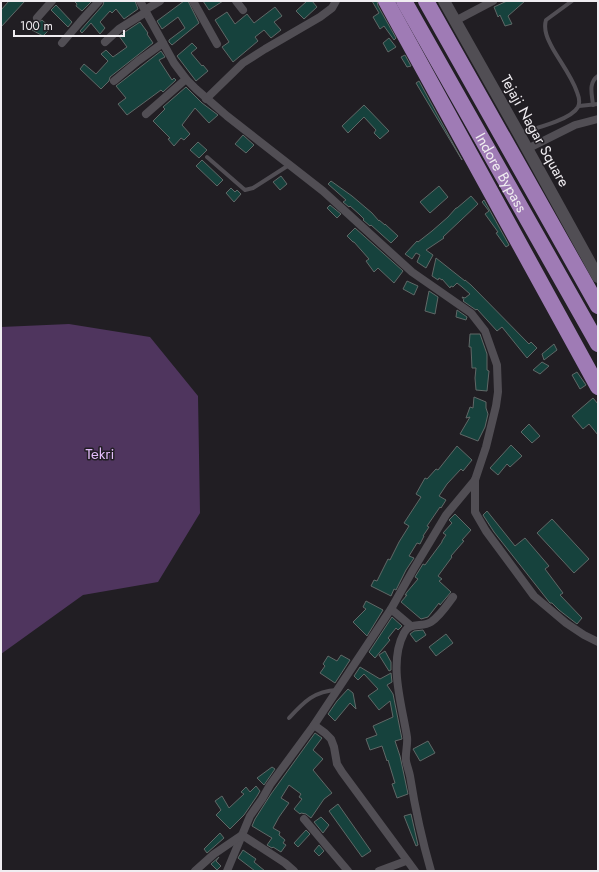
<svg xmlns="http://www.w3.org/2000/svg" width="599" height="872" font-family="Jost,sans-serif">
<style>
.green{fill:#4f355e}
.building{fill:#16423d;stroke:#606867}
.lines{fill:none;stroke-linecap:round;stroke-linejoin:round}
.lane{stroke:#514e54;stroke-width:4}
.street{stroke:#514e54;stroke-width:8}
.secondary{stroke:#514e54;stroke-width:12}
.highway{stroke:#9f7bb5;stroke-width:16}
.labels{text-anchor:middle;stroke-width:3;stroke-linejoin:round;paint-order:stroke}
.street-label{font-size:15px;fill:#f0edf1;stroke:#211e23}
.park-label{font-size:15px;fill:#e2bdf9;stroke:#211e23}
</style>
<rect width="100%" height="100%" fill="#211e23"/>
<polygon class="green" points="69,324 150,337 198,396 200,513 158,582 83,595 1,654 1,327"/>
<g class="building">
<polygon points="9,1 25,1 1,27 1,10"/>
<polygon points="74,1 92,1 82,11 76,6 77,4"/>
<polygon points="104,1 135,1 138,9 124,19 116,9 112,13 110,11 100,22 105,28 100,34 91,23 82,33 80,31 103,5"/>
<polygon points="184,1 188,1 199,23 172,45 169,42 169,40 185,28 178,17 162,29 157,21"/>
<polygon points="203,1 223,1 209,10"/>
<polygon points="307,1 312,1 317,7 304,19 296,11"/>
<polygon points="372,1 377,1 378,6 396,38 394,40 384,26 380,29 373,17 379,13"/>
<polygon points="507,1 525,1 508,16 512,24 505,26 500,15 498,17 494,7"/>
<polygon points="56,5 72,22 68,27 51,10"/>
<polygon points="275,7 282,16 274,22 281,30 271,38 264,30 255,37 258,41 233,62 222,47 229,42 215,20 227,12 235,24 247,14 254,23"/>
<polygon points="42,20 51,28 43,36 32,30 37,23"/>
<polygon points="140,22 148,33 147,34 153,43 110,77 109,81 101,89 80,69 84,64 96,74 108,61 101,54 106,50 113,57 127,47 119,36"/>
<polygon points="389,38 396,47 388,52 383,43"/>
<polygon points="192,43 197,48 191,53 202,66 203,65 208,71 196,81 177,56"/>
<polygon points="161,51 165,57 159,60 172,80 174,78 176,80 163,92 161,90 127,115 118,104 126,98 116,86"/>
<polygon points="405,55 411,66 407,67 401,57"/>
<polygon points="419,81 462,160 416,83"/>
<polygon points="186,87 202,103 218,115 209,123 195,108 182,125 190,134 184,140 181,138 174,146 168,139 170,138 153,121 165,109 163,107"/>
<polygon points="364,105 389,131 380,139 374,133 376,130 364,117 348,133 342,126"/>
<polygon points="243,135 254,145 246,153 235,144"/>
<polygon points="198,142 207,150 199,158 190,150"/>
<polygon points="202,160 223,180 217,186 196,166"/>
<polygon points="281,176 287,184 280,190 273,182"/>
<polygon points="331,181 352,196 372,213 379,221 379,220 385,225 385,224 398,236 391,243 371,225 370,226 363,220 364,219 359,214 350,206 349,207 343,202 346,200 328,184"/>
<polygon points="439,186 448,197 430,213 420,202"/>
<polygon points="231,188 235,192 237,190 241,194 234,202 226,193"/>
<polygon points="471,196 478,204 443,237 444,238 426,250 433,255 426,268 417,262 420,255 416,253 412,259 405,254 417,241 418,242 432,231 448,217 456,208 457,208"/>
<polygon points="484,200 509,245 506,247 496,233 498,232 485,214 489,211 482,202"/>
<polygon points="330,205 341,214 337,218 327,208"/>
<polygon points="355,228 403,271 394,283 378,268 374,272 366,261 369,259 354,242 353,242 347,236"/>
<polygon points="436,258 465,281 465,280 471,285 529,344 531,342 537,348 527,358 502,327 497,331 477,309 476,310 463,301 464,300 462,297 465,298 470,294 462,287 457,283 453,287 451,286 450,288 442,279 442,280 439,278 438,280 432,276"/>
<polygon points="407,281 418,286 414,295 403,289"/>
<polygon points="429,291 438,297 435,314 425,311"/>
<polygon points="457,310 467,317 466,320 456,317"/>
<polygon points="470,334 480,334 487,354 487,370 489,371 487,391 476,390 475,378 476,368 472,368 471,347 469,347"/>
<polygon points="554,344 557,350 544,360 542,354"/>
<polygon points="542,362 549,366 540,374 533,370"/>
<polygon points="577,372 586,385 580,389 572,375"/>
<polygon points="474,397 486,402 486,408 488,414 485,427 478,441 460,434 470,417 466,418 470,407 473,408"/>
<polygon points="593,398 598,404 598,435 589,424 583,429 572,416"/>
<polygon points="529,424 540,436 532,443 521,432"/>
<polygon points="511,445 522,456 510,467 507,464 498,475 490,468"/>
<polygon points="457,446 472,460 463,471 461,469 447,484 439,496 446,500 441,508 440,507 427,526 429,527 423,536 424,536 420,544 417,543 409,556 414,558 406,570 396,590 394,589 391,596 371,586 374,580 377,581 388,559 390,560 399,542 409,526 404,523 421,497 416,494 421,485 425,478 427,479 436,469 438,470"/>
<polygon points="487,511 515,546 525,538 549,566 545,569 563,593 560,595 582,618 577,624 559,610 552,603 550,603 494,532 483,515"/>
<polygon points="455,514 471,530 462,540 464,541 451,556 452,557 438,576 442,579 439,581 451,592 440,605 439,603 428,617 421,619 401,602 407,595 405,595 407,592 418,579 415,577 423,564 425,565 442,542 442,541 446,535 443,533 452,523 449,520"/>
<polygon points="552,519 589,559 574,573 537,533"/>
<polygon points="366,601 383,610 367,636 353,622 366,609 363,607"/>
<polygon points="392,617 402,626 398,630 396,628 388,638 390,640 375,658 369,652"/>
<polygon points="423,630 426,635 416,642 410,634 414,631"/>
<polygon points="446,634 453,643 436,656 429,647"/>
<polygon points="385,651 391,662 391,670 389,671 379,655"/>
<polygon points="341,655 350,660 335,683 320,673 325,666 323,664 328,656 337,661"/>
<polygon points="360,667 380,679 391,673 392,682 387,685 393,694 402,739 395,741 400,756 408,794 397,798 392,784 395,783 388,760 387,761 382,746 370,750 366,739 377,735 373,726 393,717 390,701 379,710 368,696 378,689 364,674 358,680 354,676"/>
<polygon points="348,689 353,693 356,709 350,703 335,721 328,714 337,701"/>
<polygon points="315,733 322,738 313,750 323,759 313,770 332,793 324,799 311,818 306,814 301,813 300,814 294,809 302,799 299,797 301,794 289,785 281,798 289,803 279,817 273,828 280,832 279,835 285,840 283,843 286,845 281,852 273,847 272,848 267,845 272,838 252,826 255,819 271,794"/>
<polygon points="428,741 435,753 420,761 413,749"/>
<polygon points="272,767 275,769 264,785 257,778"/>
<polygon points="256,786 260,791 257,796 244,815 230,829 216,815 221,810 215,801 222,796 229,808 244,794 241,792 246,787 250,792"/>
<polygon points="338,804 371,851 362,857 329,811"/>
<polygon points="411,814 418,845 416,846 404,816"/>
<polygon points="321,817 329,825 323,833 314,822"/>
<polygon points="306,830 310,834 298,847 294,843"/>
<polygon points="220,833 224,838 207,853 204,849"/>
<polygon points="319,845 324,851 319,856 314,851"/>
<polygon points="243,850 256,859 254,862 265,871 255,871 238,858"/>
<polygon points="219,857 216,861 221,866 217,870 211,864"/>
</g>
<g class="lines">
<g class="lane">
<path d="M593 105C592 94 588 83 598 76"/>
<polyline points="579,106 598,104"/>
<path d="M520 133C533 129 571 120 578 107 580 103 579 97 577 92 572 77 561 63 553 49 548 40 543 30 546 20L572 1"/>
<polyline points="207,157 245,190 253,188 289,165"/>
<path d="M289 718C304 702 314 691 337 690"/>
</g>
<g class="street">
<polyline points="140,1 174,63 186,79 196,89 227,116 323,191 412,272 471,313 485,331 497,365 498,392 496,406 486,447 475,480 446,515 413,570 391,609 314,725 270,785 262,799 250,816 227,871"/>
<polyline points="193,1 217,44"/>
<polyline points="236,1 243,10"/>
<polyline points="145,10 160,1"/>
<polyline points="37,18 52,1"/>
<polyline points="455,21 493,1"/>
<polyline points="105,42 119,29 146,12"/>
<polyline points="62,43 80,22 99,1"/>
<polyline points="114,81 138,61 163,43"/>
<polyline points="206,99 243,63 265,49 320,17 332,8 336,1"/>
<polyline points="146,114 186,79"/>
<polyline points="527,149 575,125 598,119"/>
<polyline points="475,480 475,512 486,531 534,596 566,623 584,635 598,642"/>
<polyline points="391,609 411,626"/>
<polyline points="314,725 325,733 331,739 334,747 337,764 342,772 415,871"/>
<polyline points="304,819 348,871"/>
<polyline points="195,871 214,854 242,835 285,863 294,871"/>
<polyline points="379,871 406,861"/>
<path d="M431 871C422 840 415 808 410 776 409 771 407 766 406 761 405 753 408 745 407 737 402 705 388 663 404 633 410 621 422 628 431 622 440 616 447 605 453 597"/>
</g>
<polyline class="secondary" points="444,1 519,134 598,277"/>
<g class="highway">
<polyline points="386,1 598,387"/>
<path id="s1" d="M404 1 598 344"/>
<polyline points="426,1 598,306"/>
</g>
</g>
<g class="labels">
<g class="street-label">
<text transform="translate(535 131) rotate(61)" y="5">Tejaji Nagar Square</text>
<text dy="5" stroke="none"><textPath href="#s1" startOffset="197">Indore Bypass</textPath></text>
</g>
<g class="park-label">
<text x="100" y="459">Tekri</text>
</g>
</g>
<rect width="599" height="872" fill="none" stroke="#f0edf1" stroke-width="4"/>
<path d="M14 30v6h110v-6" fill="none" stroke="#f0edf1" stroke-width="2"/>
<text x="20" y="30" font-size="12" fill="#f0edf1" stroke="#211e23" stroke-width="3" paint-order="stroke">100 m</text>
</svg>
